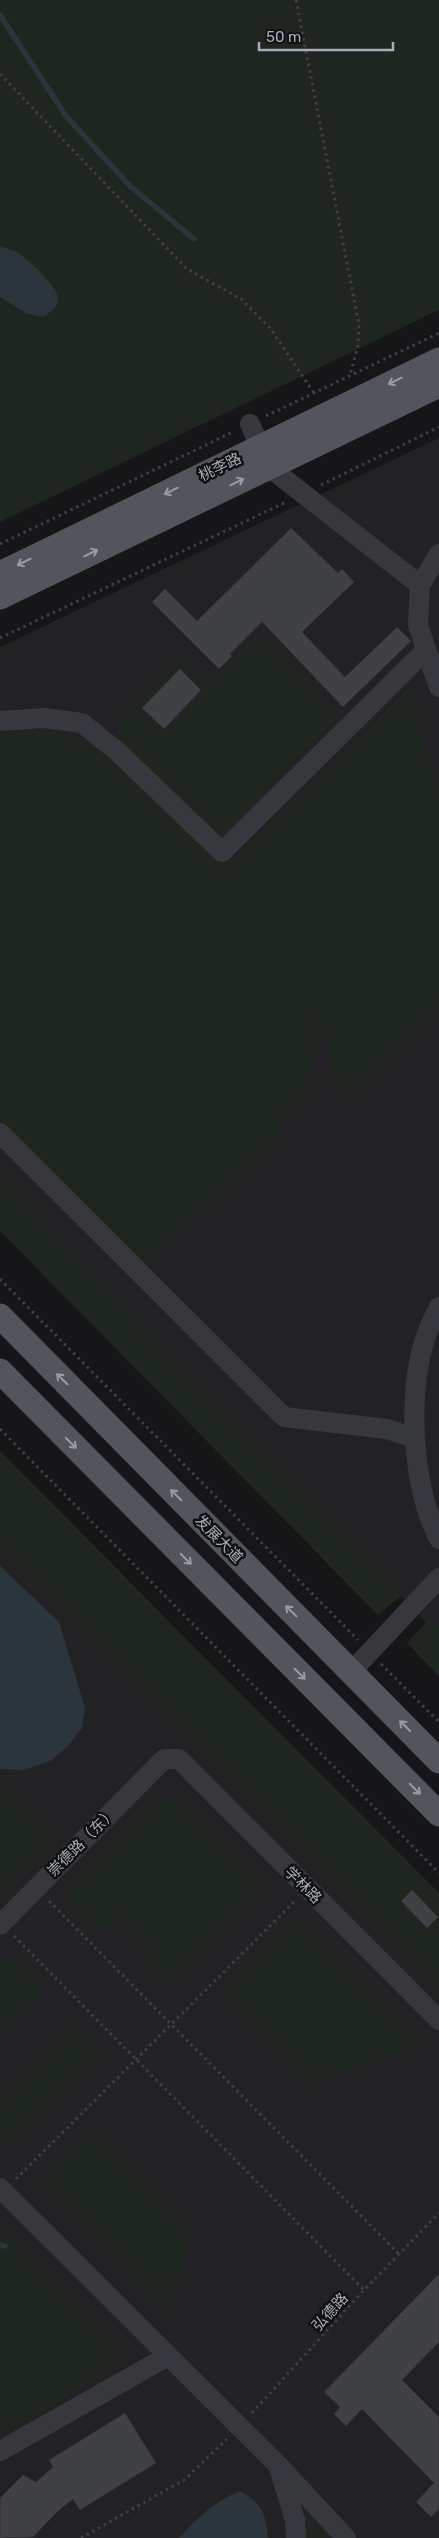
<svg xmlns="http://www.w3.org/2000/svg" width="439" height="2538" font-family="Rubik,'Noto Sans SC',sans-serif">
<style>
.built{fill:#222225}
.green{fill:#1e261f}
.water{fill:#2c353c}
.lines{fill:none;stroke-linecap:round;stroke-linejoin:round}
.stream{stroke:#2c353c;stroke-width:5.5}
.building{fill:#404145;stroke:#303034}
.path{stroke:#3d3f44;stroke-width:3;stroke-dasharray:2.5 4;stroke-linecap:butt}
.minor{stroke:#37383d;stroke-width:20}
.major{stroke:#53555c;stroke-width:25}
.oneway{stroke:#979ba6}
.labels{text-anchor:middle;stroke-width:5;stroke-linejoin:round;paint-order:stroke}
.street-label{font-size:15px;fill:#a8adb8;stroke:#111113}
</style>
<rect width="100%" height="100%" fill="#161618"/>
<g class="built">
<polygon points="439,438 439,1636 0,1181 0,647"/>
<polygon points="0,1541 439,1987 439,2538 0,2538"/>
</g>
<g class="green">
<polygon points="0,0 439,0 439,310 0,522"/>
<polygon points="260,636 342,719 223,837 215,836 118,739 115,735 116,728 183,662 210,687"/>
<polygon points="407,689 439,788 439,1002 346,1095 335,1082 315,1002 316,1047 306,1086 273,1137 144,1264 0,1120 0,734 28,728 64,735 100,746 225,869"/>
<polygon points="0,1181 401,1596 378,1615 0,1231"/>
<polygon points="0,1451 439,1893 439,1987 0,1541"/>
<polygon points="431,1617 439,1625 439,1676 407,1643"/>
<polygon points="0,1783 56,1837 0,1894"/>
<polygon points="166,1793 259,1886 164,1982 144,1963 155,1949 119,1913 100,1931 65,1895"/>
<polygon points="295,1919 419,2047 307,2081 224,1990"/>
<polygon points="11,1955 44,1988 0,2032 0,1965"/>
<polygon points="77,2029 98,2049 5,2143 0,2138 0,2094 6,2099"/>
<polygon points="94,2138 190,2236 166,2308 44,2182 84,2139"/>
<polygon points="0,2227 120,2358 45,2413 0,2431"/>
<polygon points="309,2520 328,2538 303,2538 303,2522"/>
</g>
<g class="water">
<path d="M0 246C6 248 13 250 18 253 28 259 60 289 58 300 57 308 49 313 43 317L26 313 0 297Z"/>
<polygon points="0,1566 59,1622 85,1708 82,1728 68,1746 52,1760 24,1770 0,1769"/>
<path d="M240 2491C263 2504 265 2513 268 2538H179C197 2518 215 2501 240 2491Z"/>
</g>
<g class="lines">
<g class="stream">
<polyline points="0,15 66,116 130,186 194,239"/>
<polyline points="0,2245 5,2246"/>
</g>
</g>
<g class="building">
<polygon points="291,528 338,573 342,569 354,582 302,632 345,677 397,627 411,641 343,707 262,622 230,654 232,656 219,669 152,602 165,589 197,621"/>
<polygon points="180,669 201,690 164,729 142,708"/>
<polygon points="412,1890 438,1917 427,1928 401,1901"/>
<polygon points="439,2274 439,2342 402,2380 439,2417 439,2509 431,2517 416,2502 434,2483 362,2409 346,2426 334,2414 340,2407 324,2392"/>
<polygon points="125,2413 156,2463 80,2510 73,2499 57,2512 33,2537 0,2538 0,2498 23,2475 36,2482 53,2467 49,2460"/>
</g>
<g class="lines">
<g class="path">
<polyline points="296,0 359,325 358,345 350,375"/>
<polyline points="0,74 187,269 241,299 270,328 314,393"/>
<polyline points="266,416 439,333"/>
<polyline points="321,485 439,427"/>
<polyline points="0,544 233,432"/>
<polyline points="0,638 284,503"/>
<polyline points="0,1279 358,1640"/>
<polyline points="0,1429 439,1873"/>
<polyline points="381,1664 439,1722"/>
<polyline points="49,1901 399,2254"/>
<polyline points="14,1936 364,2290"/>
<polyline points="16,2179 295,1901"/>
<polyline points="252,2413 364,2290 439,2213"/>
<polyline points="81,2538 184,2480 227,2439"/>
</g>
<g class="minor">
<polyline points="250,424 269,467 420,585"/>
<polyline points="439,554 420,585 418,625 439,687"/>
<polyline points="0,721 44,718 82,723 118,752 222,852 426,650"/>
<polyline points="0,1133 284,1417 387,1429 414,1438"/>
<path d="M439 1307C434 1318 428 1328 425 1339 407 1396 412 1486 439 1539"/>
<polyline points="351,1672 439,1578"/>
<polyline points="0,1925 164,1759 179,1759 439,2020"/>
<polyline points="0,2188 279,2466 346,2538"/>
<polyline points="0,2451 168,2356"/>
<polyline points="280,2471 295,2520 296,2538"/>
</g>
<g class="major">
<polyline points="0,574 439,360"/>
<polyline points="0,597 439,385"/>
<polyline points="0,1316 439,1761"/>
<polyline points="0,1371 439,1814"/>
</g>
</g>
<defs><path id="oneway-shaft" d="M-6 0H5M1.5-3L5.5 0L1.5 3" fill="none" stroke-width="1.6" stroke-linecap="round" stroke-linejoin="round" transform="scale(1.25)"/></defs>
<g class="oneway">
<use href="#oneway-shaft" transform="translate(395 381) rotate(154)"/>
<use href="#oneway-shaft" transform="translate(237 482) rotate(-26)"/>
<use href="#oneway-shaft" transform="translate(171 491) rotate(154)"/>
<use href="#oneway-shaft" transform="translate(91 553) rotate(-26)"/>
<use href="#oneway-shaft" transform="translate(24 562) rotate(154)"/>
<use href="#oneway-shaft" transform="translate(62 1379) rotate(-135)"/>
<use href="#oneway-shaft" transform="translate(71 1443) rotate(45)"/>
<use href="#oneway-shaft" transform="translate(176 1495) rotate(-135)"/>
<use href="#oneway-shaft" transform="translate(186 1559) rotate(45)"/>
<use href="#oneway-shaft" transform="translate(291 1611) rotate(-135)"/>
<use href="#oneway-shaft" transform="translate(300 1674) rotate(45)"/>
<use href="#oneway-shaft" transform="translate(405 1726) rotate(-135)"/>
<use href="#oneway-shaft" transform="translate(415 1789) rotate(45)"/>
</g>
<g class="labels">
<g class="street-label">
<text transform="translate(220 467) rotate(-26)" y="5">桃李路</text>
<text transform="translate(219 1539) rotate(45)" y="5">发展大道</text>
<text transform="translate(82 1842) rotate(-45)" y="5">崇德路（东）</text>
<text transform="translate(303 1885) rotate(45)" y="5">学林路</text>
<text transform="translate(330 2312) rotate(-48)" y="5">弘德路</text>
</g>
</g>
<path d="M259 42v8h134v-8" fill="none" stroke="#a8adb8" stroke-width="2.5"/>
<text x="266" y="42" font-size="15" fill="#a8adb8" stroke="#111113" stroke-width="4" paint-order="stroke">50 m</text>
</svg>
